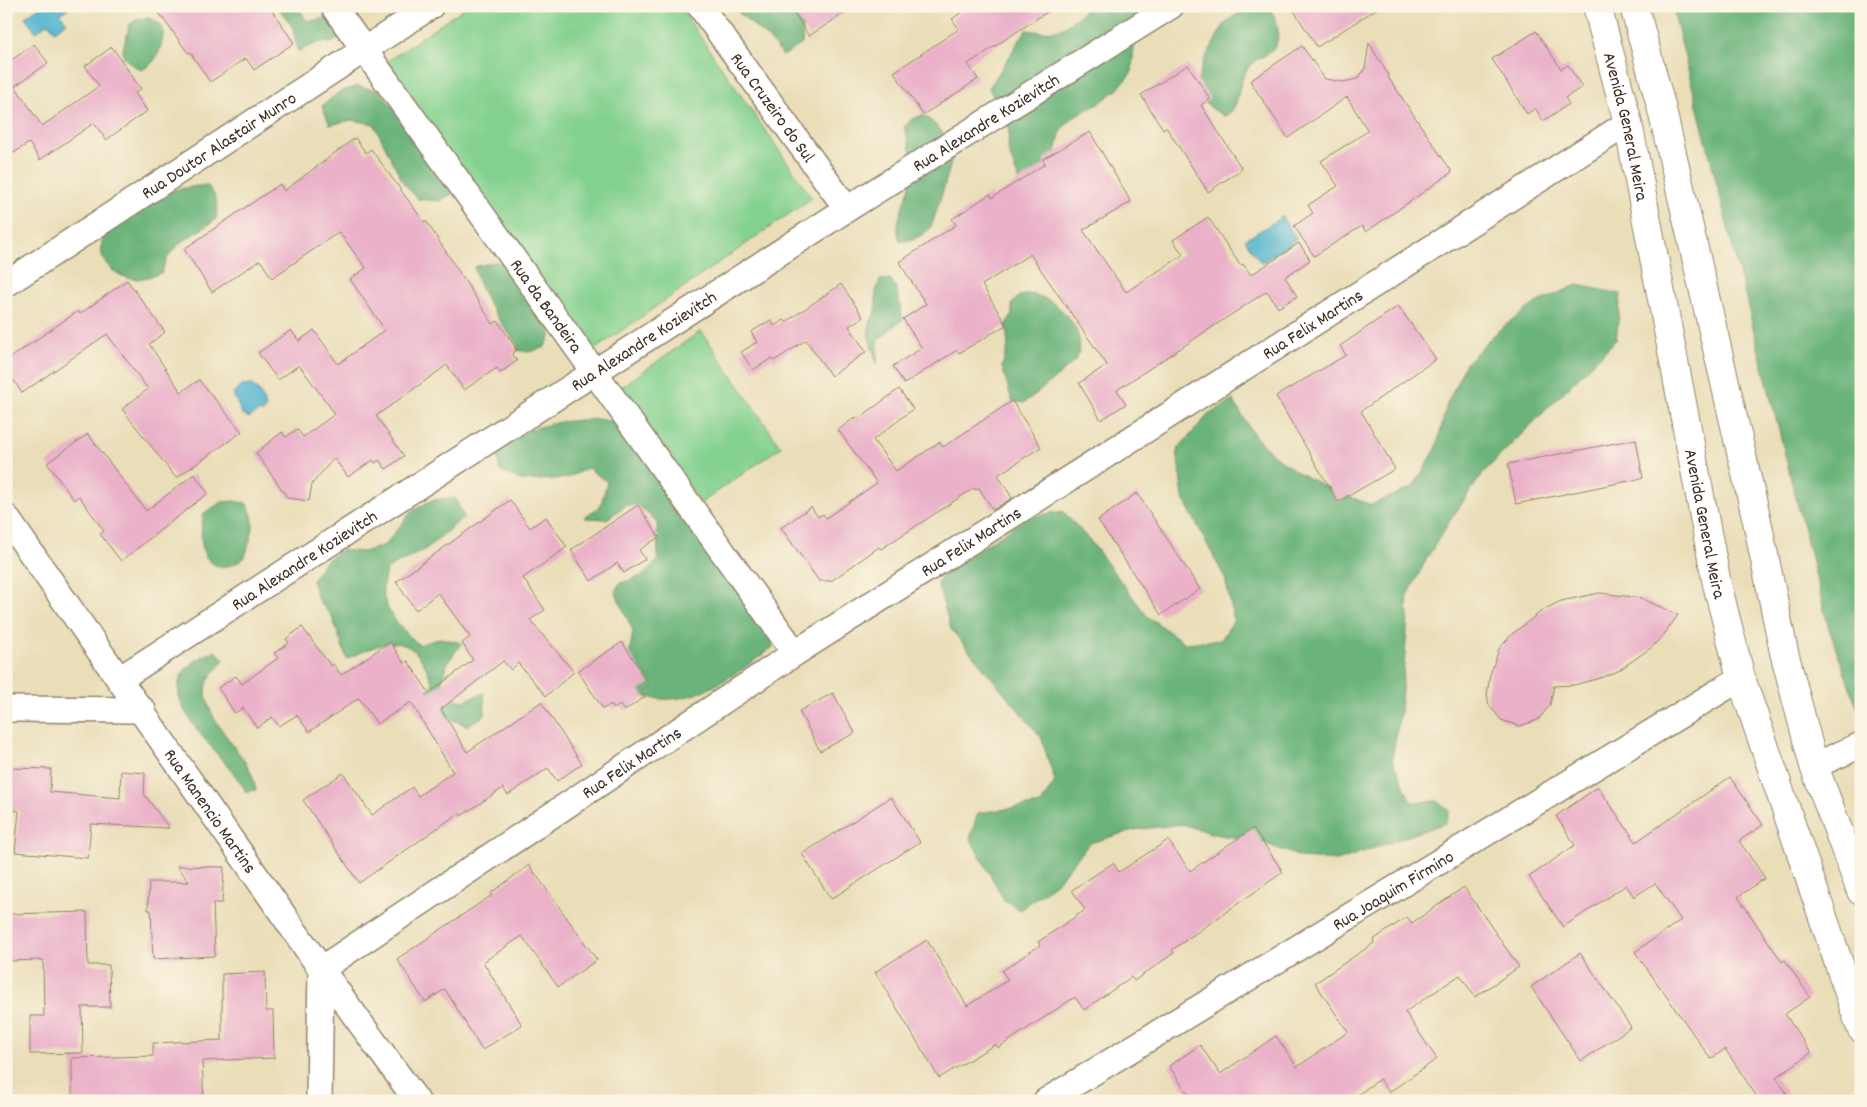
<svg xmlns="http://www.w3.org/2000/svg" width="1867" height="1107" font-family="Dekko,sans-serif">
<style>
.green{fill:#84d18f;stroke:#607e56}
.forest{fill:#6bb37a;stroke:#536e4c}
.water{fill:#50b4cf;stroke:#466f76}
.building{fill:#eab1c9}
.lines{fill:none;stroke-linecap:round;stroke-linejoin:round}
.minor-casing{stroke:#92846c;stroke-width:28}
.major-casing{stroke:#92846c;stroke-width:30}
.minor{stroke:#fff;stroke-width:25}
.major{stroke:#fff;stroke-width:28}
.labels{text-anchor:middle;stroke-width:4.5;stroke-linejoin:round;paint-order:stroke}
.street-label{font-size:18px;fill:#3b2a1e;stroke:#fcf5e5}
</style>
<rect width="100%" height="100%" fill="#fcf5e5"/>
<filter id="ink" filterUnits="userSpaceOnUse"><feTurbulence type="fractalNoise" baseFrequency=".02" numOctaves="2"/><feDisplacementMap in="SourceGraphic" scale="10" xChannelSelector="R" yChannelSelector="G"/><feConvolveMatrix kernelMatrix="1 2 1 2 8 2 1 2 1" color-interpolation-filters="sRGB"/></filter>
<filter id="wash" filterUnits="userSpaceOnUse"><feTurbulence type="fractalNoise" baseFrequency=".0096" numOctaves="4" result="noise"/><feDisplacementMap in="SourceGraphic" scale="20" xChannelSelector="R" yChannelSelector="G"/><feGaussianBlur stdDeviation="1.12" result="paint"/><feColorMatrix in="noise" values="0 0 0 0 0 0 0 0 0 0 0 0 0 0 0 0 0 1.4 0 .05"/><feComposite in="paint" operator="in"/></filter>
<g filter="url(#wash)">
<rect width="100%" height="100%" fill="#eadeb9"/>
<g class="green">
<polygon points="467,6 679,6 812,198 588,354 385,63"/>
<polygon points="701,331 781,447 701,503 621,387"/>
</g>
<g class="forest">
<path d="M280 6H298L306 20C322 22 330 15 344 7L355 9 353 20 341 37 331 43 320 42 298 51 292 26 279 9Z"/>
<polygon points="731,6 793,6 803,22 802,44 783,56 770,40"/>
<path d="M1089 6H1141L1135 25 1132 72 1117 90 1097 105 1076 115 1061 130 1055 153 1039 169 1019 181 1008 150 1009 128 989 88 1026 30C1060 35 1065 28 1089 6Z"/>
<polygon points="1672,6 1861,6 1861,718 1829,629"/>
<path d="M1259 7 1270 9C1278 19 1282 39 1273 49 1263 60 1255 55 1245 73 1237 87 1240 111 1224 116 1191 99 1194 77 1211 48 1218 37 1220 27 1230 19 1239 12 1248 11 1259 7Z"/>
<path d="M149 18 159 23 164 32C160 50 159 62 141 70 112 54 126 49 129 25L138 19Z"/>
<polygon points="358,86 380,91 459,189 440,201 418,199 404,184 374,124 352,120 330,125 322,106 339,92"/>
<path d="M923 115C937 124 952 140 952 158 952 162 933 225 930 228 923 237 910 241 900 241 893 222 906 203 910 185 915 165 910 145 904 127L912 119Z"/>
<path d="M197 186H208C217 197 218 204 216 219 195 236 167 244 162 273 154 275 143 279 135 279 111 277 91 254 107 232L163 194 173 190Z"/>
<path d="M494 262 506 263 554 316 550 338 544 348 528 352 517 350 518 346C502 324 479 294 474 267Z"/>
<polygon points="890,279 896,287 903,319 878,340 877,364 868,334 870,323 876,312 876,290 880,280"/>
<path d="M1577 285 1621 294 1616 340 1483 473 1455 513 1428 556 1407 597 1408 617 1400 713 1392 759 1411 802 1438 801 1450 811 1445 823 1337 861 1303 858 1261 842 1214 834 1182 824 1134 830 1090 843 1057 882 1020 910 1004 900 970 838 978 813 1041 804 1055 781 1041 737 951 629 937 583 949 569 1028 517 1063 511 1092 543 1147 616 1185 643 1221 640 1234 620 1225 578 1183 498 1177 450 1208 415 1233 400C1240 411 1247 425 1255 436 1285 472 1329 489 1371 505L1413 487 1436 449 1447 404 1466 363 1499 330 1536 303Z"/>
<path d="M1030 294C1056 297 1089 330 1077 358 1074 364 1032 397 1024 403L1012 401 1002 367 1008 346 1006 325 1012 314V304L1019 296Z"/>
<path d="M597 419 617 422 671 489 676 512 688 528 718 558 770 622 773 647C744 668 709 696 672 699 664 700 654 698 645 697L626 675 633 631 615 591 620 583 642 576 658 560 657 522 638 505H626L607 519 584 518 601 505 607 482 588 468 567 478 523 481 500 471 497 451C530 424 555 421 597 419Z"/>
<path d="M455 498 464 517 426 549 387 569C385 576 382 586 383 593 386 614 404 631 419 645L440 638 462 643 448 662 441 683 454 699 463 701 484 693 485 715 467 726 446 717 425 713 427 690 433 685C415 632 392 637 347 659L332 617 318 600 312 580 324 562 341 550 363 552 385 545 412 511 432 500Z"/>
<path d="M234 501 246 503C254 514 255 526 250 540 248 545 247 554 244 558 240 562 232 565 227 566 198 570 199 531 204 513L222 502Z"/>
<path d="M215 651 224 659C220 666 214 671 210 677 193 704 234 743 247 765 252 773 254 781 256 790L246 792C225 750 126 685 215 651Z"/>
</g>
<g class="water">
<polygon points="41,6 72,6 60,14 67,22 55,31 48,23 36,32 25,17"/>
<polygon points="1282,217 1297,239 1261,263 1245,240"/>
<polygon points="252,385 260,392 266,407 264,412 258,412 249,418 242,414 233,394 241,386"/>
</g>
<g id="blocks">
<g class="building">
<polygon points="154,6 269,6 294,43 254,70 246,58 210,82 190,52 188,53"/>
<polygon points="790,6 855,6 809,36"/>
<polygon points="971,6 1056,6 968,64 978,79 923,115 894,72 959,29 952,19"/>
<polygon points="1291,6 1381,6 1317,47"/>
<polygon points="1536,31 1561,69 1568,65 1582,87 1565,98 1569,104 1543,121 1535,108 1527,114 1492,59"/>
<polygon points="1369,43 1389,76 1388,77 1452,172 1366,232 1362,226 1314,256 1294,226 1313,213 1308,205 1338,186 1321,161 1368,131 1347,97 1288,138 1250,81 1302,46 1325,79 1343,82 1357,79 1365,69"/>
<polygon points="34,44 48,63 15,86 42,126 99,86 85,66 112,47 141,89 135,93 147,111 106,140 94,123 40,160 29,143 6,158 6,64"/>
<polygon points="1188,65 1210,99 1201,105 1242,169 1208,192 1166,127 1163,129 1141,95"/>
<polygon points="1090,132 1131,202 1083,230 1126,292 1183,255 1173,240 1208,217 1240,265 1243,264 1251,275 1299,243 1310,260 1285,277 1297,296 1278,308 1267,291 1117,390 1126,404 1101,420 1079,383 1107,365 1030,254 982,285 1006,325 959,353 957,350 904,384 893,366 922,348 903,319 926,304 899,262 956,225 952,219 990,194 992,198 1045,164 1043,159"/>
<polygon points="355,138 366,153 371,149 424,222 426,221 493,324 498,321 517,350 512,354 517,361 500,373 497,368 464,390 447,365 376,416 404,456 386,469 379,460 375,463 373,460 348,477 334,458 312,484 309,501 288,498 256,453 282,432 286,437 297,429 303,437 335,414 299,365 278,380 258,353 291,330 299,341 314,330 338,364 385,330 350,279 366,268 339,232 272,278 260,260 212,292 184,249 280,184 284,191"/>
<polygon points="127,280 165,332 149,344 181,392 199,380 242,432 176,478 122,409 148,389 107,334 22,393 6,369 6,361 78,311 80,314"/>
<polygon points="841,284 863,317 849,326 866,352 831,376 806,340 774,361 772,358 753,370 741,352 757,342 751,332 771,320 774,326 784,320 786,322"/>
<polygon points="1398,306 1436,359 1361,411 1395,469 1338,502 1276,396 1346,355 1340,346"/>
<polygon points="899,389 913,409 873,440 896,471 940,442 943,447 1012,401 1041,447 998,475 1012,498 993,510 979,488 976,490 974,488 881,549 879,547 831,581 819,581 781,528 811,507 818,517 823,514 826,518 877,483 838,430 856,417 858,419"/>
<polygon points="88,434 146,511 194,474 208,493 121,561 100,534 104,531 79,496 74,500 47,463"/>
<polygon points="1636,439 1643,478 1516,504 1508,464"/>
<polygon points="1137,493 1200,589 1161,615 1098,520"/>
<polygon points="510,500 530,528 546,517 567,547 523,578 545,610 530,620 574,672 546,696 518,663 511,670 503,661 441,709 467,752 541,702 582,764 557,781 548,768 508,795 503,788 461,816 459,813 359,883 303,800 343,773 372,815 412,787 418,796 453,772 411,702 377,724 359,698 309,732 297,715 279,726 272,717 257,728 243,708 235,713 218,688 236,676 242,684 278,658 274,653 289,643 286,639 302,627 331,666 333,664 341,675 390,642 404,663 408,661 429,693 473,660 462,643 470,637 438,593 416,610 396,582"/>
<polygon points="638,505 659,537 639,550 645,559 624,573 617,563 591,581 571,550"/>
<polygon points="1600,593 1641,598 1678,615 1666,632 1652,647 1618,671 1597,679 1574,685 1554,686 1550,705 1538,720 1520,726 1501,720 1489,705 1487,695 1490,675 1499,649 1512,634 1543,610 1561,601"/>
<polygon points="622,642 650,684 640,690 645,697 624,711 620,705 614,709 611,704 603,709 578,671"/>
<polygon points="833,693 855,733 820,751 799,711"/>
<polygon points="11,768 51,769 50,792 120,798 121,771 145,773 144,794 169,828 91,824 88,858 15,852 19,811 9,810"/>
<polygon points="1730,777 1763,825 1739,841 1765,878 1738,897 1782,962 1785,960 1810,997 1785,1014 1811,1053 1776,1077 1792,1101 1760,1101 1725,1049 1711,1059 1635,952 1681,920 1655,883 1634,897 1626,885 1563,927 1529,877 1575,845 1556,816 1598,787 1636,842"/>
<polygon points="891,797 920,842 831,899 802,854"/>
<polygon points="1253,828 1283,872 1172,950 1174,953 1134,981 1131,977 1084,1010 1075,997 998,1048 996,1044 939,1078 875,972 927,940 967,1006 1008,980 1002,971 1040,945 1038,942 1085,910 1072,890 1113,863 1119,872 1168,840 1190,871"/>
<polygon points="529,865 597,960 558,987 522,936 483,962 522,1025 482,1050 445,989 425,1002 397,959 492,895 491,893"/>
<polygon points="177,866 224,867 222,903 213,903 215,956 153,959 151,910 148,910 149,882 189,882"/>
<polygon points="1464,887 1519,967 1475,997 1460,975 1405,1012 1437,1059 1389,1092 1380,1079 1349,1101 1193,1101 1169,1066 1200,1045 1220,1074 1276,1036 1297,1067 1348,1032 1315,983 1374,943 1373,940 1407,917 1412,923"/>
<polygon points="87,912 88,965 109,965 110,1007 82,1007 83,1053 30,1054 30,1016 44,1016 43,960 7,961 6,914"/>
<polygon points="1580,953 1631,1027 1581,1061 1531,987"/>
<polygon points="265,972 266,1011 273,1011 274,1058 202,1061 204,1101 72,1101 72,1058 153,1056 153,1043 222,1040 222,974"/>
</g>
</g>
</g>
<g filter="url(#ink)">
<use href="#blocks" fill-opacity="0" stroke="#92846c" stroke-width="1"/>
<g class="lines">
<defs>
<g id="minor">
<path id="s1" d="M333 6 795 653"/>
<path id="s2" d="M700 6 847 209"/>
<path id="s3" d="M6 284 431 6"/>
<path id="s4" d="M6 517 321 969 417 1101"/>
<path id="s5" d="M121 678 847 209 1171 6"/>
<polyline points="6,709 143,710"/>
<polyline points="1814,766 1861,745"/>
<path id="s6" d="M319 1101 321 969 795 653 1628 123"/>
<path id="s7" d="M1046 1101 1741 678"/>
</g>
<g id="major">
<path id="s8" d="M1597 6 1628 123 1717 584 1741 678 1861 1028"/>
<polyline points="1634,6 1661,106 1757,521 1784,652 1814,766 1861,891"/>
</g>
</defs>
<use href="#minor" class="minor-casing"/>
<use href="#major" class="major-casing"/>
<use href="#minor" class="minor"/>
<use href="#major" class="major"/>
</g>
</g>
<g class="labels">
<g class="street-label">
<text dy="6" stroke="none"><textPath href="#s2" startOffset="125">Rua Cruzeiro do Sul</textPath></text>
<text dy="6" stroke="none"><textPath href="#s5" startOffset="1028">Rua Alexandre Kozievitch</textPath></text>
<text dy="6" stroke="none"><textPath href="#s8" startOffset="124">Avenida General Meira</textPath></text>
<text dy="6" stroke="none"><textPath href="#s3" startOffset="254">Rua Doutor Alastair Munro</textPath></text>
<text dy="6" stroke="none"><textPath href="#s1" startOffset="368">Rua da Bandeira</textPath></text>
<text dy="6" stroke="none"><textPath href="#s6" startOffset="1315">Rua Felix Martins</textPath></text>
<text dy="6" stroke="none"><textPath href="#s5" startOffset="622">Rua Alexandre Kozievitch</textPath></text>
<text dy="6" stroke="none"><textPath href="#s8" startOffset="529">Avenida General Meira</textPath></text>
<text dy="6" stroke="none"><textPath href="#s6" startOffset="910">Rua Felix Martins</textPath></text>
<text dy="6" stroke="none"><textPath href="#s5" startOffset="218">Rua Alexandre Kozievitch</textPath></text>
<text dy="6" stroke="none"><textPath href="#s6" startOffset="505">Rua Felix Martins</textPath></text>
<text dy="6" stroke="none"><textPath href="#s4" startOffset="358">Rua Manencio Martins</textPath></text>
<text dy="6" stroke="none"><textPath href="#s7" startOffset="406">Rua Joaquim Firmino</textPath></text>
</g>
</g>
<rect width="1867" height="1107" fill="none" stroke="#fcf5e5" stroke-width="25"/>
</svg>
